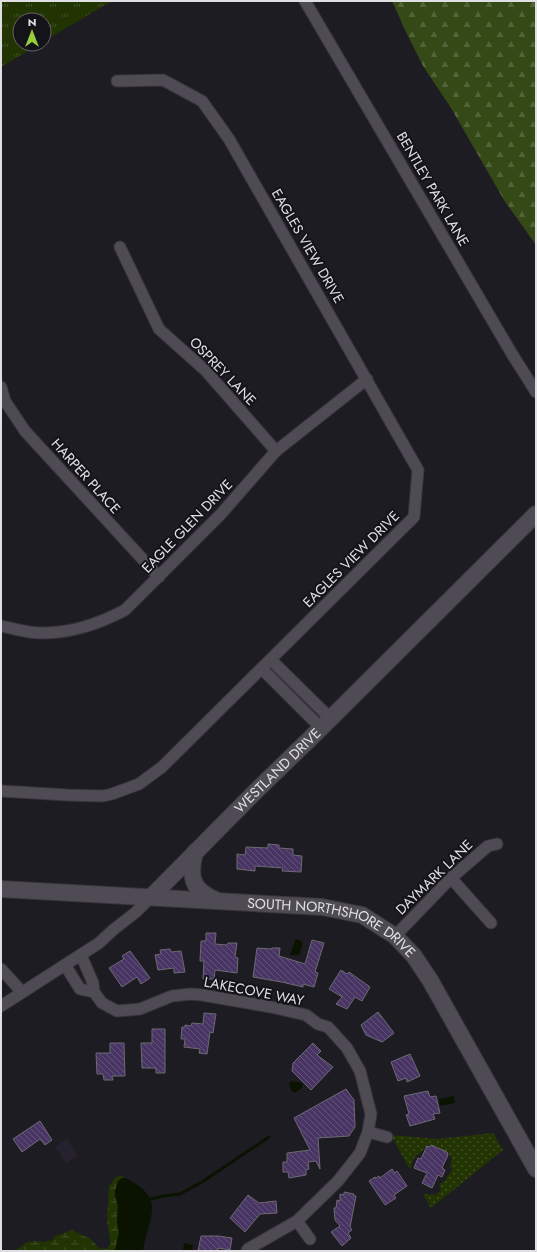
<svg xmlns="http://www.w3.org/2000/svg" width="537" height="1252" font-family="Jost,sans-serif">
<style>
.built{fill:#26212e}
.grass{fill:url(#grass-dots)}
.forest{fill:url(#forest-firs)}
.wetland{fill:url(#wetland-marsh)}
.park{fill:url(#park-tufts)}
.water{fill:#091300}
.lines{fill:none;stroke-linecap:round;stroke-linejoin:round}
.stream{stroke:#091300;stroke-width:3}
.building{fill:url(#building-back-hatch);stroke:#6d6a73}
.street-casing{stroke:#38363c;stroke-width:13}
.secondary-casing{stroke:#38363c;stroke-width:18}
.street{stroke:#4e4b54;stroke-width:11}
.secondary{stroke:#4e4b54;stroke-width:16}
.labels{text-anchor:middle;stroke-width:4;stroke-linejoin:round;paint-order:stroke}
.street-label{font-size:14px;fill:#e0dfe4;stroke:#15131a}
</style>
<defs>
<pattern id="grass-dots" width="8" height="8" patternUnits="userSpaceOnUse"><rect width="8" height="8" fill="#213401"/><path d="M2 2h.1M6 6h.1" fill="none" stroke="#415126" stroke-width="1.8" stroke-linecap="round"/></pattern>
<pattern id="forest-firs" width="22" height="20" patternUnits="userSpaceOnUse"><rect width="22" height="20" fill="#344916"/><path d="M5 1l3.5 6h-7zM16 11l3.5 6h-7z" fill="#516338"/></pattern>
<pattern id="wetland-marsh" width="20" height="14" patternUnits="userSpaceOnUse"><rect width="20" height="14" fill="#213401"/><path d="M1 5h8M5 5V1M11 12h8M15 12V8" fill="none" stroke="#415126"/></pattern>
<pattern id="park-tufts" width="24" height="20" patternUnits="userSpaceOnUse"><rect width="24" height="20" fill="#213401"/><path d="M3 7l-1-3M5 7V3M7 7l1-3M15 17l-1-3M17 17v-4M19 17l1-3" fill="none" stroke="#415126"/></pattern>
<pattern id="building-back-hatch" width="6" height="6" patternUnits="userSpaceOnUse"><rect width="6" height="6" fill="#483563"/><path d="M-1 5l2 2M0 0l6 6M5-1l2 2" fill="none" stroke="#625279"/></pattern>
</defs>
<rect width="100%" height="100%" fill="#1e1c23"/>
<polygon class="built" points="67,1139 78,1156 66,1163 55,1147"/>
<path class="grass" d="M493 1133 503 1150 431 1208 423 1194 435 1195 441 1190 439 1184 446 1180C447 1175 450 1174 452 1169L450 1166 452 1159 448 1152 431 1145H427C420 1156 413 1153 411 1168H409L391 1135 437 1139Z"/>
<polygon class="forest" points="392,1 536,1 536,245 504,200 451,108 423,66 407,34"/>
<polygon class="wetland" points="122,1176 125,1177 122,1178 115,1196 118,1206 117,1221 119,1233 115,1251 15,1251 27,1242 36,1241 44,1242 52,1240 55,1236 72,1230 91,1239 99,1248 106,1249 110,1245 110,1238 107,1222 109,1186 116,1177"/>
<polygon class="park" points="1,1 112,1 44,41 44,20 20,20 20,44 39,44 1,67"/>
<g class="water">
<polygon points="296,939 301,941 303,943 299,955 290,955"/>
<polygon points="292,1081 302,1083 302,1088 294,1093 291,1090 289,1083"/>
<polygon points="454,1096 455,1103 440,1106 439,1099"/>
<path d="M125 1178C167 1198 149 1216 143 1251H115L119 1233 117 1221 118 1206 115 1196V1191L118 1181 122 1178Z"/>
<polygon points="184,1243 193,1245 192,1251 183,1251"/>
</g>
<g class="lines">
<polyline class="stream" points="151,1199 164,1196 180,1194 202,1182 269,1137"/>
</g>
<g class="building">
<polygon points="268,844 279,845 279,848 293,849 293,855 302,856 301,872 282,871 283,868 255,866 255,871 237,869 237,854 245,855 246,847 268,848"/>
<polygon points="206,933 216,933 215,944 227,945 228,943 237,943 235,957 238,958 237,973 215,970 214,979 203,979 204,961 200,961 201,941 206,941"/>
<polygon points="312,940 324,943 315,972 318,973 314,987 303,984 303,987 286,983 287,983 253,977 257,948 271,949 272,948 280,948 279,956 305,964"/>
<polygon points="170,949 171,952 181,951 185,972 174,973 174,968 158,970 155,955 161,954 160,950"/>
<polygon points="130,951 150,978 141,984 137,977 122,987 109,968 124,959 122,956"/>
<polygon points="341,970 347,974 349,972 370,987 362,1001 355,997 347,1009 336,1004 342,997 329,989"/>
<polygon points="378,1012 394,1033 382,1042 366,1035 361,1025"/>
<polygon points="204,1013 216,1014 213,1033 210,1032 207,1054 199,1053 200,1049 184,1047 185,1039 181,1039 182,1027 185,1027 185,1025 191,1026 192,1023 203,1024"/>
<polygon points="152,1029 165,1029 165,1073 156,1073 156,1068 142,1068 141,1043 152,1043"/>
<polygon points="110,1043 124,1043 125,1076 112,1076 113,1080 104,1080 103,1074 97,1074 96,1053 110,1053"/>
<polygon points="313,1043 321,1051 317,1055 333,1067 311,1090 292,1071 293,1063"/>
<polygon points="410,1054 420,1076 407,1082 406,1078 398,1081 391,1062"/>
<polygon points="346,1089 354,1100 355,1127 349,1136 318,1138 320,1169 316,1161 308,1162 309,1169 306,1170 306,1175 289,1178 288,1172 283,1172 283,1162 287,1162 287,1153 310,1150 294,1118"/>
<polygon points="428,1091 430,1097 436,1096 440,1113 433,1114 435,1119 410,1126 406,1115 409,1114 404,1096"/>
<polygon points="40,1121 52,1140 45,1145 40,1139 22,1152 13,1139"/>
<polygon points="431,1145 447,1152 448,1155 442,1168 445,1170 442,1177 438,1175 432,1188 422,1183 427,1173 414,1168 418,1158 421,1159 427,1146 430,1147"/>
<polygon points="392,1169 395,1173 397,1171 407,1186 394,1195 396,1198 385,1205 369,1181 375,1177 376,1178 379,1176 380,1178"/>
<polygon points="344,1192 354,1194 353,1196 356,1196 350,1227 352,1230 348,1233 351,1238 342,1246 331,1232 340,1226 335,1220 334,1208 336,1208 337,1200 340,1201 340,1194 344,1195"/>
<polygon points="248,1195 259,1203 276,1201 277,1213 260,1214 245,1232 230,1218"/>
<polygon points="201,1236 218,1236 232,1238 230,1250 218,1248 218,1251 198,1251"/>
</g>
<g class="lines">
<defs>
<g id="street">
<polyline points="305,1 512,354 536,392"/>
<polyline points="120,247 159,329 206,371 276,451"/>
<polyline points="1,387 5,401 25,431 159,577"/>
<path d="M1 626C10 628 19 630 29 632 62 636 95 626 125 610L221 514 276 451 367 379"/>
<polyline points="271,660 331,719"/>
<polyline points="262,669 321,728"/>
<polyline points="1,791 67,795 103,796 112,794 139,784 162,767 414,517 418,470 229,139 202,101 163,80 117,81"/>
<polyline points="451,878 491,923"/>
<polyline points="395,936 451,878 488,846 497,844"/>
<polyline points="81,955 93,983 94,992 102,1003 117,1011 140,1009 172,996 191,994 202,995 271,1007 306,1015 318,1024 328,1027 347,1048 360,1071 371,1114 368,1132 360,1153 338,1181 297,1221 248,1249 247,1251"/>
<polyline points="65,965 80,989 94,992"/>
<polyline points="1,969 22,992"/>
<polyline points="1,1006 99,943 113,930 136,912 151,897"/>
<polyline points="368,1132 387,1137"/>
<polyline points="297,1221 310,1239"/>
</g>
<g id="secondary">
<path d="M195 852C189 876 191 890 216 900"/>
<path id="s1" d="M1 889 322 907 362 915 395 936 414 956 430 980 536 1169"/>
<path id="s2" d="M151 897 257 790 321 728 536 514"/>
</g>
</defs>
<use href="#street" class="street-casing"/>
<use href="#secondary" class="secondary-casing"/>
<use href="#street" class="street"/>
<use href="#secondary" class="secondary"/>
</g>
<g class="labels">
<g class="street-label">
<text transform="translate(433 189) rotate(60)" y="5">BENTLEY PARK LANE</text>
<text transform="translate(308 246) rotate(60)" y="5">EAGLES VIEW DRIVE</text>
<text transform="translate(223 371) rotate(46)" y="5">OSPREY LANE</text>
<text transform="translate(86 476) rotate(48)" y="5">HARPER PLACE</text>
<text transform="translate(187 526) rotate(-46)" y="5">EAGLE GLEN DRIVE</text>
<text transform="translate(351 559) rotate(-45)" y="5">EAGLES VIEW DRIVE</text>
<text dy="5" stroke="none"><textPath href="#s2" startOffset="179">WESTLAND DRIVE</textPath></text>
<text transform="translate(434 877) rotate(-44)" y="5">DAYMARK LANE</text>
<text dy="5" stroke="none"><textPath href="#s1" startOffset="337">SOUTH NORTHSHORE DRIVE</textPath></text>
<text transform="translate(254 991) rotate(11)" y="5">LAKECOVE WAY</text>
</g>
</g>
<rect width="537" height="1252" fill="none" stroke="#e0dfe4" stroke-width="4"/>
<g transform="translate(32 32)"><circle r="19" fill="#15131a" stroke="#66656b"/>
<path d="M0-3L7 15L0 10L-7 15Z" fill="#94cc3c"/>
<text y="-6" font-size="11" font-weight="bold" text-anchor="middle" fill="#e0dfe4">N</text>
</g>
</svg>
